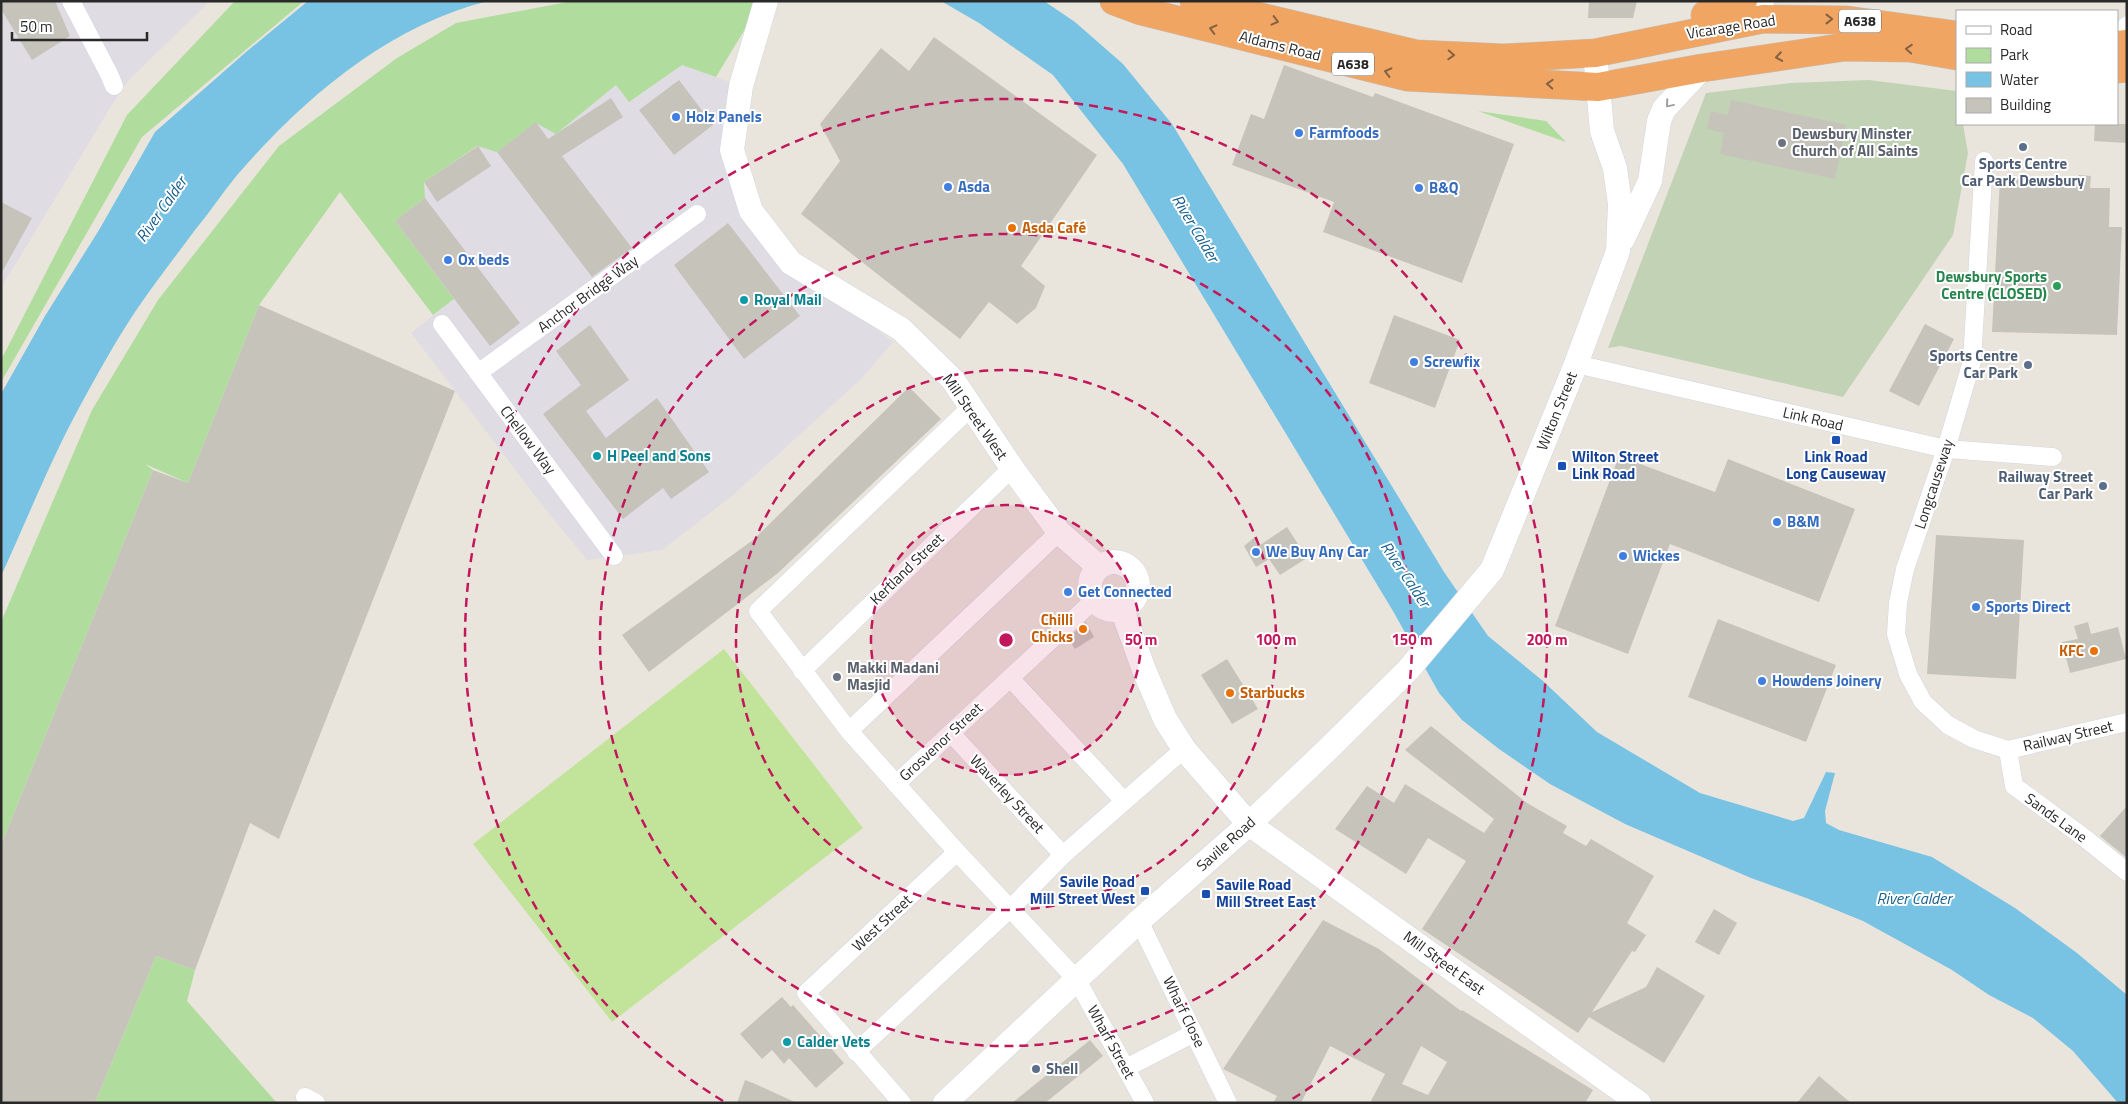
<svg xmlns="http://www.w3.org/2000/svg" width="2128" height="1104" font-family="'Titillium Web',sans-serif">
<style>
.industrial{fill:#dfdce3}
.green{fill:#b0dc9d}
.cemetery{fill:#c2d2b5}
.pitch{fill:#c1e39a}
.water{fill:#78c2e3}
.building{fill:#c6c3bb;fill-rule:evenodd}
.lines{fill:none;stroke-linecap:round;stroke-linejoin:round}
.street-casing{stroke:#d2d4e1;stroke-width:19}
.secondary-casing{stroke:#d2d4e1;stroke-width:25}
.highway-casing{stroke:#c3c3c3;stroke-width:29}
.street{stroke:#fff;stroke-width:18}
.secondary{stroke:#fff;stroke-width:24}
.highway{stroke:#f0a562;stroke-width:28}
.oneway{stroke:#836143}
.oneway2{stroke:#9f9f9f}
.ring{fill:none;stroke:#c2185b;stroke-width:2.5;stroke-dasharray:9 6}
.shop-dot{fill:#3f7fe0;stroke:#fff;stroke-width:2}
.worship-dot{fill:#6b7280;stroke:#fff;stroke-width:2}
.service-dot{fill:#5c6f8a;stroke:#fff;stroke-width:2}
.food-dot{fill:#e8710a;stroke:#fff;stroke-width:2}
.leisure-dot{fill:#2e9e5b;stroke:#fff;stroke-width:2}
.culture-dot{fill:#0f9aa8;stroke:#fff;stroke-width:2}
.transit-dot{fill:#1a4fb4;stroke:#fff;stroke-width:2}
.labels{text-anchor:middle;stroke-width:4;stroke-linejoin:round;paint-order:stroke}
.shield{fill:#fff;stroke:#696969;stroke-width:1}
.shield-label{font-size:14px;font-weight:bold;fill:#292929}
.street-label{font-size:15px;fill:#292929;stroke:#fff}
.shop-label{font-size:15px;font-weight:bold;fill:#366cbe;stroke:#fff;text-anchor:start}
.worship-label{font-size:15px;font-weight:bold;fill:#5b616d;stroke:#fff;text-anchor:start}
.service-label{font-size:15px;font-weight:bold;fill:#4e5e75;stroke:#fff;text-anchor:end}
.food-label{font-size:15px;font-weight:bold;fill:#c56008;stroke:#fff;text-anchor:start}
.leisure-label{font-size:15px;font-weight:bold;fill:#27864d;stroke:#fff;text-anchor:end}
.culture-label{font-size:15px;font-weight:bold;fill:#0d838f;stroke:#fff;text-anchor:start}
.transit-label{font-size:15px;font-weight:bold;fill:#164399;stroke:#fff;text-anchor:start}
.water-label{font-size:16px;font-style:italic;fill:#19608d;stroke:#fff}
.centre{fill:#c2185b;stroke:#fff;stroke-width:2.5}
.ring-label{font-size:15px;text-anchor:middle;font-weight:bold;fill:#c2185b;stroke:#fff;stroke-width:4;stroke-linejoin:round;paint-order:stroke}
</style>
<rect width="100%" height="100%" fill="#eae5dc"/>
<g class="industrial">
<polygon points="1,1 210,1 124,85 1,288"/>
<polygon points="682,65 741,86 732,150 791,263 893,342 860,380 731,497 662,550 587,560 543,506 411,333 454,299 395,221 425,198 424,182 478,146 536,122 556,134 616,85 629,102"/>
</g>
<g class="green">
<polygon points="235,1 304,1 142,137 1,382 1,360 127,115"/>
<polygon points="573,1 762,1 716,77 682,65 629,102 616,85 556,134 536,123 497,152 477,146 424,182 425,198 395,221 454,299 433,315 340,192 259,305 188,483 145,464 153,470 1,845 1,622 92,410 158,300 279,146 397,58 456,23"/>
<polygon points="1478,111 1546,121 1566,142"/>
<polygon points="156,956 195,970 187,1001 277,1103 95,1103"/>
</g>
<polygon class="cemetery" points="1869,80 1957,91 1957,124 1963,124 1968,153 1953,235 1843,397 1621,346 1608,348 1706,93 1791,83"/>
<polygon class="pitch" points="724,649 863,828 612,1022 473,844"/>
<g class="water">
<path d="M308 1H488C388 26 304 98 238 174 223 192 210 212 195 230 175 257 154 284 135 312 115 342 97 375 80 406 50 461 27 520 1 576V394L45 316 99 230 155 132 246 52Z"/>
<polygon points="941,1 1044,1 1075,22 1123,64 1172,124 1444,572 1488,636 1543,681 1597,732 1700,793 1793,821 1804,818 1826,772 1835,773 1825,811 1826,823 1839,830 1932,857 2015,908 2077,953 2127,995 2127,1103 2118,1103 2073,1051 2033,1018 1989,995 1952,970 1863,921 1809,899 1751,878 1625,824 1550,784 1499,749 1462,720 1439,693 1393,611 1123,164 1053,75 979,23"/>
</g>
<g class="building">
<polygon points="1,1 55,1 70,36 32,60 1,9"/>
<polygon points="1589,1 1637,1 1633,18 1588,18"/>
<polygon points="934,37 1097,155 1021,266 1045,286 1036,308 1017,324 989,302 960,339 801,214 840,161 820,124 881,48 909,71"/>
<polygon points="1284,65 1373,97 1375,93 1514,144 1462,283 1323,232 1334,202 1232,165 1251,114 1264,119"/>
<polygon points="679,80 713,125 674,155 639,110"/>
<polygon points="611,98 623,117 562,156 632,248 592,277 497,152 536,122 548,139"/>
<polygon points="1731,100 1846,125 1835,179 1720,154 1724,133 1707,129 1711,111 1728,115"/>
<polygon points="2095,124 2127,124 2127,143 2094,141"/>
<polygon points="478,146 491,166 437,202 424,182"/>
<polygon points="2079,175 2091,176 2090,188 2110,188 2109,227 2122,227 2117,335 1992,332 2000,178 2076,181"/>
<polygon points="425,198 520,323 490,346 395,221"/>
<polygon points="1,202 32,218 1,274"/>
<polygon points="728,223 800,316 744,359 674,265"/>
<polygon points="259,305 455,391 279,839 250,823 195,970 156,956 95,1103 1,1103 1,845 153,470 188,483"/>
<polygon points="1394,315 1460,340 1435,408 1369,383"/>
<polygon points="1925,324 1954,339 1919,406 1889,391"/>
<polygon points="590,325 629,380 586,411 606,438 657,398 709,472 671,499 663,488 623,519 543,414 581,385 556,351"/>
<polygon points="909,387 941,419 778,573 649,672 622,635 753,540"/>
<polygon points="1619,456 1715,492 1728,459 1855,509 1819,602 1670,544 1628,654 1555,626"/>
<polygon points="1287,527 1307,558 1280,575 1269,559 1256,567 1244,546 1255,537 1260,545"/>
<polygon points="1936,535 2024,540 2016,679 1927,674"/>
<polygon points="1718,619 1836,665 1806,742 1688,697"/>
<polygon points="1086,622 1094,637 1075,649 1068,638"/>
<polygon points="2088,622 2091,634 2118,627 2126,659 2070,673 2062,642 2078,639 2074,626"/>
<polygon points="1227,659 1258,709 1232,724 1201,675"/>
<polygon points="1431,726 1527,803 1567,826 1563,833 1586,846 1591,839 1654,876 1627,923 1646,935 1635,952 1632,951 1592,1012 1646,987 1657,967 1705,996 1664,1063 1589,1017 1578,1033 1422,929 1466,861 1428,838 1406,874 1335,829 1367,786 1394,803 1405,784 1484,833 1494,819 1405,750"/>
<polygon points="2127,806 2127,858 2100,836"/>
<polygon points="1714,909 1737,923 1719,955 1695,942"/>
<path d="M1323 920 1379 949 1461 1011 1462 1010 1593 1090 1585 1103H1370L1385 1074 1330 1046 1301 1103H1273L1277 1096 1223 1069ZM1421 1046 1447 1062 1428 1095 1402 1084Z"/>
<polygon points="782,997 791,1007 793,1005 844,1063 816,1088 789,1058 784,1064 772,1050 762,1059 740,1034"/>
<polygon points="1090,1040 1103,1056 1045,1103 1012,1103"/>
<polygon points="1819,1076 1851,1103 1797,1103"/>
<polygon points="745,1080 753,1083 797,1103 737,1103"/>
</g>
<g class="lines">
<defs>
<g id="street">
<polyline points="71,1 109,74 114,86"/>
<polyline points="1763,19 1765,1"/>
<polyline points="2119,53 2127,25"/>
<polyline points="1984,161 1972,361 1946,449 1905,569 1898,603 1896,634 1908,674 1923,702 1948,725 1974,739 2008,750"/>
<polyline points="442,324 614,556"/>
<polyline points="1576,364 1946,449 2053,457"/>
<polyline points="478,373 697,214"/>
<polyline points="970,408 758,611 849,731 957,852 1077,980 1145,1103"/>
<polyline points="802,671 1012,468"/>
<polyline points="1010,678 1124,801"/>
<polyline points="849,731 1059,532"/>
<polyline points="951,733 1063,855"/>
<polyline points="2008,750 2014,786 2086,839 2127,872"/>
<polyline points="2008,750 2127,722"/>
<polyline points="896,784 1094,600"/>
<polyline points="1139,921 1228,1103"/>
<polyline points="856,1052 1011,908 1063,855 1184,749"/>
<polyline points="1126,1068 1194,1033"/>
<polyline points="305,1097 316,1103"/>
<polyline points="902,1103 806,993 957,852"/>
</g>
<g id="secondary">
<polyline points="766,1 741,86 732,150 751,211 791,263 901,329 953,380 1012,468 1059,532 1099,567"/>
<polyline points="1623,239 1650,181 1659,121 1664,109 1702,68"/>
<circle cx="1114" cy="586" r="24"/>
<polyline points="1122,609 1144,670 1165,719 1184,749 1249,824 1639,1103"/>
<polyline points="945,1103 1139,921 1249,824 1324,753 1408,670 1492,570 1576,364 1618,251 1620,204 1615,168 1602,131 1595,53"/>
</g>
<g id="highway">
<polyline points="1114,1 1141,11 1407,77 1598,87 1702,68 1845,47 1910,48 1957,56"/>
<polyline points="1194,1 1417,54 1504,58 1595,53 1763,19 1847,20 1957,35"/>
<polyline points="1705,15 1728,10 1743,1"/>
<polyline points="2117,45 2127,44"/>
<polyline points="2117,69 2127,68"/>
</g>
</defs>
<use href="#street" class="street-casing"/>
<use href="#secondary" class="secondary-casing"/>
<use href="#highway" class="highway-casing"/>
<use href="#street" class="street"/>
<use href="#secondary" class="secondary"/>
<use href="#highway" class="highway"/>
</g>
<defs><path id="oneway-chevron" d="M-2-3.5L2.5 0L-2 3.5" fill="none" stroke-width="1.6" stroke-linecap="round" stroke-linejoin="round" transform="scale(1.25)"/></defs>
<g class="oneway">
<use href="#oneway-chevron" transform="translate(1829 19)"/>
<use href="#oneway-chevron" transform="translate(1275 21) rotate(14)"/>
<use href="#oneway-chevron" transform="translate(1213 29) rotate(-166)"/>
<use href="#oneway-chevron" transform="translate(1909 49) rotate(-176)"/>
<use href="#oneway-chevron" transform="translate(1451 55) rotate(3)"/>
<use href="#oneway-chevron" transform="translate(1779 57) rotate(171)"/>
<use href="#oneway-chevron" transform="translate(1388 72) rotate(-166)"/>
<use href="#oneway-chevron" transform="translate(1550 84) rotate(-177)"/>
</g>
<use class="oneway2" href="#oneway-chevron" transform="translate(1669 104) rotate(130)"/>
<circle cx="1006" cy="640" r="135" fill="#c2185b" fill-opacity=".12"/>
<g class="ring">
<circle cx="1006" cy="640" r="135"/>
<circle cx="1006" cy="640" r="270"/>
<circle cx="1006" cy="640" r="406"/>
<path d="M723 1101A541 541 0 1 1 1289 1101"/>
</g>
<g class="shop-dot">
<circle cx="676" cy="117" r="5"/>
<circle cx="1299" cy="133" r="5"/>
<circle cx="948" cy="187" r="5"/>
<circle cx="1419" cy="188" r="5"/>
<circle cx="448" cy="260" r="5"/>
<circle cx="1414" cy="362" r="5"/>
<circle cx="1777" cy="522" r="5"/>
<circle cx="1256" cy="552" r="5"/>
<circle cx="1623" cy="556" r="5"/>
<circle cx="1068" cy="592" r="5"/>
<circle cx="1976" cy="607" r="5"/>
<circle cx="1762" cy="681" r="5"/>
</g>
<g class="worship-dot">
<circle cx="1782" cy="143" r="5"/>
<circle cx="837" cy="677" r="5"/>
</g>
<g class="service-dot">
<circle cx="2023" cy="147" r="5"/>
<circle cx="2028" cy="365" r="5"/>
<circle cx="2103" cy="486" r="5"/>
<circle cx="1036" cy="1069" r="5"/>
</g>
<g class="food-dot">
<circle cx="1012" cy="228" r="5"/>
<circle cx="1083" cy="629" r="5"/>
<circle cx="2094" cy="651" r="5"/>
<circle cx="1230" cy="693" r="5"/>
</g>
<circle class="leisure-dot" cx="2057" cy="286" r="5"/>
<g class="culture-dot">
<circle cx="744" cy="300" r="5"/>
<circle cx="597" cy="456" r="5"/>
<circle cx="787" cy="1042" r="5"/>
</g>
<g class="transit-dot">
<rect x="1831" y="435" width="10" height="10" rx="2.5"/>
<rect x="1557" y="461" width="10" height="10" rx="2.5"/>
<rect x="1140" y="886" width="10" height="10" rx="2.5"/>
<rect x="1201" y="889" width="10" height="10" rx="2.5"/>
</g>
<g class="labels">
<g class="shield">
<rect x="1839" y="9.5" width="42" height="23" rx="4"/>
<rect x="1332" y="52.5" width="42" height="23" rx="4"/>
</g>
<g class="shield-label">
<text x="1860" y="26">A638</text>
<text x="1353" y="69">A638</text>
</g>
<g class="street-label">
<text transform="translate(1731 27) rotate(-9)" y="5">Vicarage Road</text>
<text transform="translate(1280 46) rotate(14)" y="5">Aldams Road</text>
<text transform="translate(588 294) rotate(-36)" y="5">Anchor Bridge Way</text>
<text transform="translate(1557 411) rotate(-68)" y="5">Wilton Street</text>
<text transform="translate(975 417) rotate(55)" y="5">Mill Street West</text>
<text transform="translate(1813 419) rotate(13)" y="5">Link Road</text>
<text transform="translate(528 440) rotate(53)" y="5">Chellow Way</text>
<text transform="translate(1934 484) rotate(-72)" y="5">Longcauseway</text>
<text transform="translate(907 569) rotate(-44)" y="5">Kertland Street</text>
<text transform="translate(2068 736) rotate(-13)" y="5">Railway Street</text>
<text transform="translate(941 742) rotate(-43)" y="5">Grosvenor Street</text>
<text transform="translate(1007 794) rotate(47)" y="5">Waverley Street</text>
<text transform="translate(2056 818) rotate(36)" y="5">Sands Lane</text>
<text transform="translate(1226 844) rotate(-42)" y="5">Savile Road</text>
<text transform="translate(882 923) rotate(-43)" y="5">West Street</text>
<text transform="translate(1444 963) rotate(36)" y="5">Mill Street East</text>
<text transform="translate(1184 1012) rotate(64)" y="5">Wharf Close</text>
<text transform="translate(1111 1042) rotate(61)" y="5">Wharf Street</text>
</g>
<g class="shop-label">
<text x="686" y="122">Holz Panels</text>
<text x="1309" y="138">Farmfoods</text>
<text x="958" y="192">Asda</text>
<text x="1429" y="193">B&amp;Q</text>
<text x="458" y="265">Ox beds</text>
<text x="1424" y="367">Screwfix</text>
<text x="1787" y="527">B&amp;M</text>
<text x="1266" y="557">We Buy Any Car</text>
<text x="1633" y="561">Wickes</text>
<text x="1078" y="597">Get Connected</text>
<text x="1986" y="612">Sports Direct</text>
<text x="1772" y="686">Howdens Joinery</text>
</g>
<g class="worship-label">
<text x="1792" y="139">Dewsbury Minster<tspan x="1792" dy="17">Church of All Saints</tspan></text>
<text x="847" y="673">Makki Madani<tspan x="847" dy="17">Masjid</tspan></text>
</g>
<g class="service-label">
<text x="2023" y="169" text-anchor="middle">Sports Centre<tspan x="2023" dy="17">Car Park Dewsbury</tspan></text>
<text x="2018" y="361">Sports Centre<tspan x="2018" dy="17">Car Park</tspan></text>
<text x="2093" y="482">Railway Street<tspan x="2093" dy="17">Car Park</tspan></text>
<text x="1046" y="1074" text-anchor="start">Shell</text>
</g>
<g class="food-label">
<text x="1022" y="233">Asda Café</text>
<text x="1073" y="625" text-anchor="end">Chilli<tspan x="1073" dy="17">Chicks</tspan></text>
<text x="2084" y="656" text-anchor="end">KFC</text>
<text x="1240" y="698">Starbucks</text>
</g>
<g class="leisure-label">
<text x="2047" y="282">Dewsbury Sports<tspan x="2047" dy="17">Centre (CLOSED)</tspan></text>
</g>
<g class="culture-label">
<text x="754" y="305">Royal Mail</text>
<text x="607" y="461">H Peel and Sons</text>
<text x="797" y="1047">Calder Vets</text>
</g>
<g class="transit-label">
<text x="1572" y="462">Wilton Street<tspan x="1572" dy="17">Link Road</tspan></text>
<text x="1836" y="462" text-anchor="middle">Link Road<tspan x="1836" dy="17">Long Causeway</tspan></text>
<text x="1135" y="887" text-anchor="end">Savile Road<tspan x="1135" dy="17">Mill Street West</tspan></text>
<text x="1216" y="890">Savile Road<tspan x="1216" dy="17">Mill Street East</tspan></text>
</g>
<g class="water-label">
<text transform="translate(161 209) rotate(-55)" y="6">River Calder</text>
<text transform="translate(1196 228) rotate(59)" y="6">River Calder</text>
<text transform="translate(1406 574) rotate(56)" y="6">River Calder</text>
<text x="1914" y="904">River Calder</text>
</g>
</g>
<circle cx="1006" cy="640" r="8" class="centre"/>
<g class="ring-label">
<text x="1141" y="645">50 m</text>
<text x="1276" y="645">100 m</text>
<text x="1412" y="645">150 m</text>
<text x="1547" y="645">200 m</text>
</g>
<rect width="2128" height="1104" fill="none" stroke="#292929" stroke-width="5"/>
<rect x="1956" y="10" width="162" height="115" fill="#ffffff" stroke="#a9a9a9"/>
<rect x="1966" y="26" width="25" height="8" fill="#ffffff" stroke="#a9a9a9"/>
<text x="2000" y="35" font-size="15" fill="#292929">Road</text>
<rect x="1966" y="48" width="25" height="15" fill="#b0dc9d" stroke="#a9a9a9"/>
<text x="2000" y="60" font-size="15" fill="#292929">Park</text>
<rect x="1966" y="72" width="25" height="15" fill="#78c2e3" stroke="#a9a9a9"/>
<text x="2000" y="85" font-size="15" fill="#292929">Water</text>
<rect x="1966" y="98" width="25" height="15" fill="#c6c3bb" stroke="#a9a9a9"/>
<text x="2000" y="110" font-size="15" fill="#292929">Building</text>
<path d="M12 32v8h135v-8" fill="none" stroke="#292929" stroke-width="2.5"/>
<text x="20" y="32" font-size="15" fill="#292929" stroke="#ffffff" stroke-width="4" paint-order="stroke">50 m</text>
</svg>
